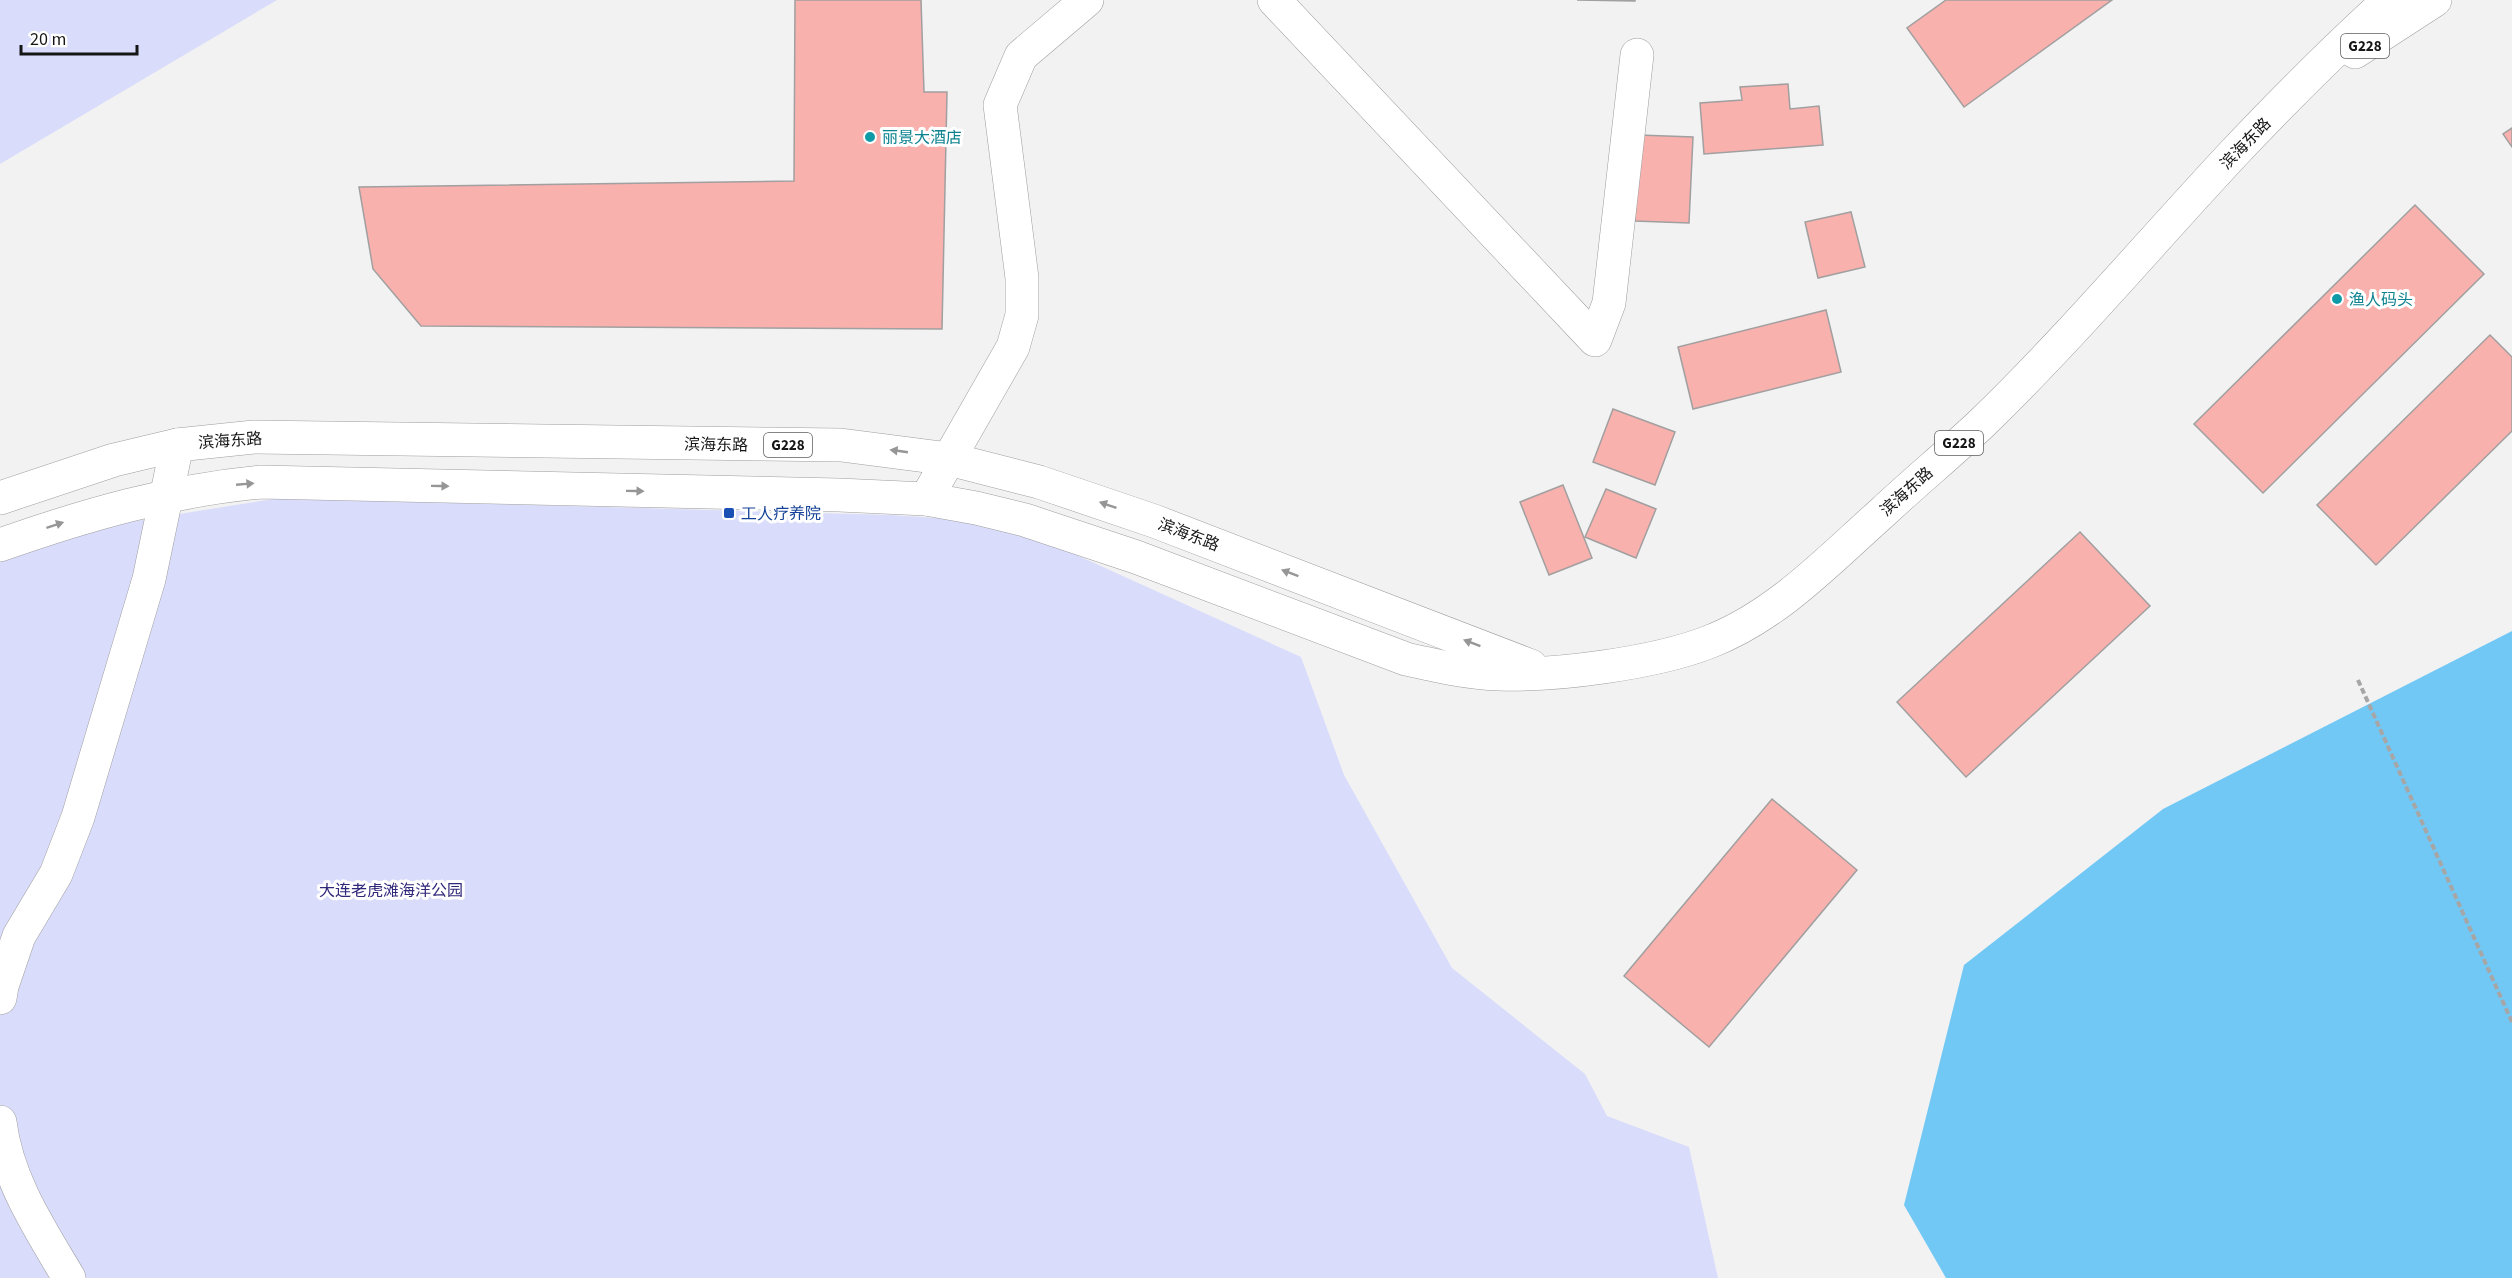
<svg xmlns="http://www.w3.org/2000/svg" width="2512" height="1278" font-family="'Source Sans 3','Noto Sans SC',sans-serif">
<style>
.green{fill:#d9dcfa}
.water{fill:#71c8f5}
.building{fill:#f9b1ae;stroke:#a19f9f;stroke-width:1.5}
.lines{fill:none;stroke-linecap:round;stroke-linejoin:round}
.minor-casing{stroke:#9e9ea0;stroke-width:34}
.highway-casing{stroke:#9e9ea0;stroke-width:34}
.path{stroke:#a6a6a7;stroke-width:4;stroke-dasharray:6 3;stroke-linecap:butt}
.minor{stroke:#fff;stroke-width:33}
.highway{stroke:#fff;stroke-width:33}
.oneway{fill:#969697}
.culture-dot{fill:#0f9aa8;stroke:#fff;stroke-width:2}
.transit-dot{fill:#1a4fb4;stroke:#fff;stroke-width:2}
.labels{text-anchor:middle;stroke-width:6;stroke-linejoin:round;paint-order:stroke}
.shield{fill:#fff;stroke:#5c5c5d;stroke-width:1.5}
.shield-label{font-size:15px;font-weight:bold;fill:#161617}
.culture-label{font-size:16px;fill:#0d838f;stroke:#fff;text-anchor:start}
.street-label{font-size:16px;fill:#161617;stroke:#fff}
.transit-label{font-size:16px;fill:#164399;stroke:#fff;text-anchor:start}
.park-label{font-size:16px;fill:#30287b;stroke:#fff}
</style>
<rect width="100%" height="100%" fill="#f2f2f3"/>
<g class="green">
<polygon points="0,0 277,0 0,164"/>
<polygon points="279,498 890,515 970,520 1070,552 1301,657 1344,775 1452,968 1585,1074 1607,1116 1689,1147 1718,1278 0,1278 0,562 23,551 86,529"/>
</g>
<polygon class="water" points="2512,631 2512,1278 1946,1278 1904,1205 1964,965 2163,809"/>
<g class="building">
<polygon points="795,0 921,0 924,92 947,92 942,329 421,326 373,269 359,187 794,181"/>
<polygon points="1577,0 1635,0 1635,1"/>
<polygon points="1946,0 2112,0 1964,107 1907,28"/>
<polygon points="1788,84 1790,109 1819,106 1823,145 1704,154 1700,103 1742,100 1740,87"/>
<polygon points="2512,128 2512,147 2503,134"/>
<polygon points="1639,135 1693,137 1689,223 1635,221"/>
<polygon points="2415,205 2484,274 2263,493 2194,424"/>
<polygon points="1851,212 1865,267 1818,278 1805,222"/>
<polygon points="1826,310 1841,372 1693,409 1678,347"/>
<polygon points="2490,335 2512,357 2512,431 2376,565 2317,505"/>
<polygon points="1613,409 1675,432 1655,485 1593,462"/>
<polygon points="1563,485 1592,558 1549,575 1520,502"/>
<polygon points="1606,489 1656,509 1636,558 1585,537"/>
<polygon points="2080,532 2150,606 1966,777 1897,702"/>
<polygon points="1772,799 1857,870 1709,1047 1624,976"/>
</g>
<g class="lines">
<defs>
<g id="minor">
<polyline points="1274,0 1595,340 1609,303 1637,55"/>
<polyline points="926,499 1013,347 1022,315 1022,278 1000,105 1021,56 1087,0"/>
<polyline points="0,998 2,986 19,936 56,874 78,817 149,579 177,445"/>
<path d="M0 1122C7 1180 40 1229 69 1278"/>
</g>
<g id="highway">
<polyline points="2355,52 2435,0"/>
<polyline points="0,498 114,460 177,445 254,437 841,445 949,459 1039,482 1154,521 1531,666"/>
<path d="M0 545C85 515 172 490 261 482L839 495 926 499 976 508 1025 520 1136 557 1406 659C1437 666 1468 673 1499 674 1557 676 1655 663 1709 642 1777 616 1830 559 1883 512 1915 482 1949 454 1981 424 2069 339 2149 244 2233 154 2283 101 2335 49 2389 0"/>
</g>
</defs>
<use href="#minor" class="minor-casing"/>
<use href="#highway" class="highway-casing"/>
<polyline class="path" points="2358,680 2512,1022"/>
<use href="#minor" class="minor"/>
<use href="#highway" class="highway"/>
</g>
<defs><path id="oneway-solid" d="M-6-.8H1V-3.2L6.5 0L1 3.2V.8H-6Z" transform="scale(1.5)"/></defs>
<g class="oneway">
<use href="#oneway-solid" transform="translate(899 451) rotate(-172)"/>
<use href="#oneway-solid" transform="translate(245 484) rotate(-5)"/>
<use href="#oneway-solid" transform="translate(440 486) rotate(1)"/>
<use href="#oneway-solid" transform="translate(635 491) rotate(1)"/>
<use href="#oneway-solid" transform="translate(1108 505) rotate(-161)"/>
<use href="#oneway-solid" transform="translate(55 525) rotate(-18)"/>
<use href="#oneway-solid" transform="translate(1290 573) rotate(-159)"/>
<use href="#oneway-solid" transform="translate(1472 643) rotate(-159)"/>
</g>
<g class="culture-dot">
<circle cx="870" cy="137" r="6"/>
<circle cx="2337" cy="299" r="6"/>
</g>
<rect class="transit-dot" x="723" y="507" width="12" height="12" rx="3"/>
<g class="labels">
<g class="shield">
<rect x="2341" y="34" width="48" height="24" rx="4.5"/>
<rect x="1935" y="431" width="48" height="24" rx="4.5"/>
<rect x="764" y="433" width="48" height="24" rx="4.5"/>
</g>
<g class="shield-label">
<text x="2365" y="51">G228</text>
<text x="1959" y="448">G228</text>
<text x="788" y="450">G228</text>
</g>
<g class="culture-label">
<text x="882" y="143">丽景大酒店</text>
<text x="2349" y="305">渔人码头</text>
</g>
<g class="street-label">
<text transform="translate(2245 143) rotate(-46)" y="6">滨海东路</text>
<text transform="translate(230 440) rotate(-4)" y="6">滨海东路</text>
<text transform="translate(716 444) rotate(1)" y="6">滨海东路</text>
<text transform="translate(1906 491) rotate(-42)" y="6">滨海东路</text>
<text transform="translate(1189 534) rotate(21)" y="6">滨海东路</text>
</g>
<g class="transit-label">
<text x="741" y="519">工人疗养院</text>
</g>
<g class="park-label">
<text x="391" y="896">大连老虎滩海洋公园</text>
</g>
</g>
<path d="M21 45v9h116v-9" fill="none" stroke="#161617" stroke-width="3"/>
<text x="30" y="45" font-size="18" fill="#161617" stroke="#ffffff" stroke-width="4.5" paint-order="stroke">20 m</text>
</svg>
